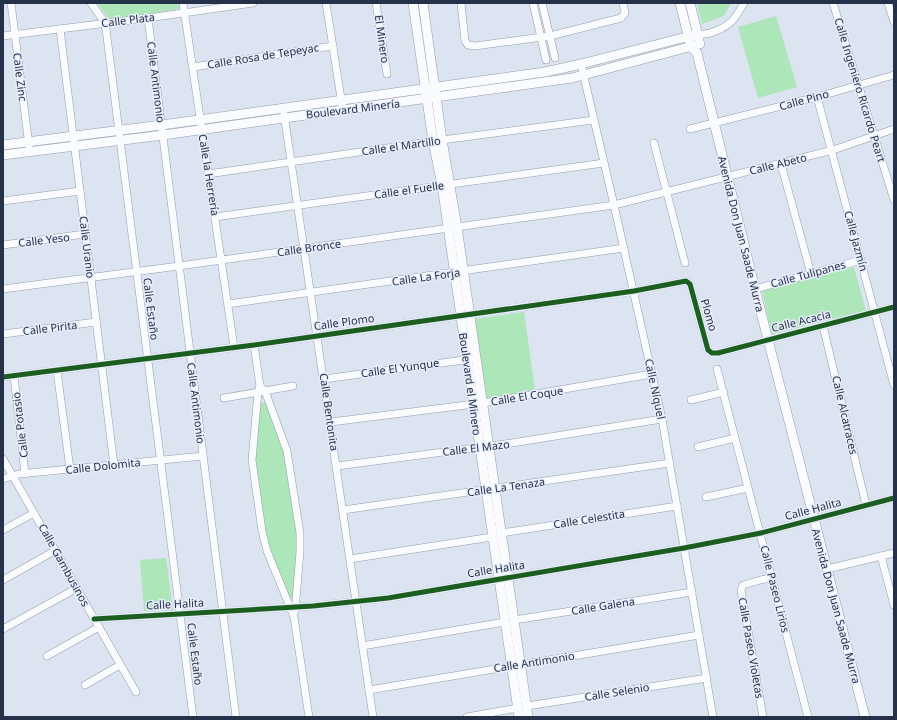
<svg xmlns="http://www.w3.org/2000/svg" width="897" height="720" font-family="'Noto Sans',sans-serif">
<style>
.green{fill:#ade6b9}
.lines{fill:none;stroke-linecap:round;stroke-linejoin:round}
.minor-casing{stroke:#949cad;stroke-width:8}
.tertiary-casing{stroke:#949cad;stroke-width:10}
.minor{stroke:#fafbfd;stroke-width:7}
.tertiary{stroke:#fafbfd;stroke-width:9}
.cycleway-casing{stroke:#e7edfa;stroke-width:8}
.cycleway{stroke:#1b5e20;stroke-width:5}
.labels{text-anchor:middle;stroke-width:3;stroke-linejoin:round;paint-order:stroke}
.street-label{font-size:11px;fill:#253149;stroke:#e7edfa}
</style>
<rect width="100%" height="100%" fill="#dce4f2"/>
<g class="green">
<polygon points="97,3 178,3 179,9 110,20"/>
<polygon points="697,3 731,3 724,16 702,24"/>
<polygon points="776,16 797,87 758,98 738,27"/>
<polygon points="854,267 866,311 772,336 762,290"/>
<polygon points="524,312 535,390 487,399 475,319"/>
<polygon points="267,402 284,445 299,542 296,596 290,600 267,542 255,455 260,403"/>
<polygon points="166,558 173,610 144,611 140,560"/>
</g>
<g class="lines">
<defs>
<g id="minor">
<polyline points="11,3 29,146"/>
<polyline points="91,3 103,20 106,29 193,717"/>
<polyline points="183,3 234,347"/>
<polyline points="326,3 342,105"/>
<polyline points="376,3 387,74"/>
<polyline points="461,3 465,41 468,45 475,46 550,36 621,18 625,13 623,3"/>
<polyline points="533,3 546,60"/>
<polyline points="542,3 555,58"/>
<polyline points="833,3 894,200"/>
<polyline points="888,3 894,22"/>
<polyline points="148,18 236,717"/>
<polyline points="60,29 114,465"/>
<path d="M698 34C705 35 709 34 716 31 733 24 735 18 744 3"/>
<polyline points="3,36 148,18 253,3"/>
<polyline points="581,64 614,205 662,419 713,717"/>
<polyline points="193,67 333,46"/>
<polyline points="817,97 894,385"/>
<polyline points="284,114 373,717"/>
<polyline points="690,129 817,97 894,75"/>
<polyline points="654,143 685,263"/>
<polyline points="781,164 811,274"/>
<polyline points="208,174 442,140 594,120"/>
<polyline points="3,201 80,191"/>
<polyline points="215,217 604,163"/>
<polyline points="3,245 85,234"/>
<polyline points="3,289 179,266 614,205 833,150 894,129"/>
<polyline points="755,289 861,260"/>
<polyline points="228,304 624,248"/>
<polyline points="823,326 866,505"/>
<polyline points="3,334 96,322"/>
<polyline points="254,345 260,386 258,392 252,460 262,531 267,551 294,617 309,717"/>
<polyline points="717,369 808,717"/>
<polyline points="57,371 70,469"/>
<polyline points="14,376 25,474"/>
<polyline points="3,377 254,345 634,291 686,281 690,284 708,350 712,353 718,353 894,307"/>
<polyline points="324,379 471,359"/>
<polyline points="260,386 265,391 287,451 300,533 300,552 295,611"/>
<polyline points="224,398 293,386"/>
<polyline points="691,400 724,392"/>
<polyline points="331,422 483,403 652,374"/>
<polyline points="698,447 735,438"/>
<polyline points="3,459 136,692"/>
<polyline points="337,466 512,443 662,419"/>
<polyline points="3,479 19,474 203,456"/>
<polyline points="706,497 748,488"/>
<polyline points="343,510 670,463"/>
<polyline points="3,530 34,513"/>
<polyline points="501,533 677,506"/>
<polyline points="881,556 894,605"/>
<polyline points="350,559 492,537"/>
<polyline points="827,569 894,553"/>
<polyline points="3,580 56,550"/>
<polyline points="94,619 313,606 388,598 684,548 761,533 894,498"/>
<polyline points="514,620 692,592"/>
<polyline points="3,629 77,588"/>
<polyline points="362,646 505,622"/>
<polyline points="47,656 99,627"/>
<polyline points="85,685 120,665"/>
<polyline points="369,690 699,635"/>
<polyline points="527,706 707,678"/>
<polyline points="467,717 518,708"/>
<polyline points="763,717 741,590 743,585 772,577"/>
</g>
<g id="tertiary">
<polyline points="413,3 433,141 442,185 519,717"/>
<polyline points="423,3 442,140 457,227 528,717"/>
<polyline points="680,3 691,47 697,53 755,289 865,717"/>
<polyline points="690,3 699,40"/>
<polyline points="3,145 162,125 545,72 581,64 698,34"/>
<polyline points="3,155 163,135 572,78 700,44"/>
</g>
</defs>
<use href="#minor" class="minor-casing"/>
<use href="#tertiary" class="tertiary-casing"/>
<use href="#minor" class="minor"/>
<use href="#tertiary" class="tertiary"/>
<defs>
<g id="cycleway">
<polyline points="3,377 254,345 634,291 686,281 690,284 708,350 712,353 718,353 894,307"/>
<polyline points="94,619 313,606 388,598 684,548 761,533 894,498"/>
</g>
</defs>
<use href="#cycleway" class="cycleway-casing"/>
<use href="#cycleway" class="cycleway"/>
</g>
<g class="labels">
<g class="street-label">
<text transform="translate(128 20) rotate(-7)" y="4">Calle Plata</text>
<text transform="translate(382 39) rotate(82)" y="4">El Minero</text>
<text transform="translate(263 56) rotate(-9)" y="4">Calle Rosa de Tepeyac</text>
<text transform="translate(20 77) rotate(83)" y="4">Calle Zinc</text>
<text transform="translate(156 82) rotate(83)" y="4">Calle Antimonio</text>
<text transform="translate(860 90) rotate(73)" y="4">Calle Ingeniero Ricardo Peart</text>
<text transform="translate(804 100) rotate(-15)" y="4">Calle Pino</text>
<text transform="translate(353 109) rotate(-7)" y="4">Boulevard Minería</text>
<text transform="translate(401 146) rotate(-8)" y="4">Calle el Martillo</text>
<text transform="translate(778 164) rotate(-14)" y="4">Calle Abeto</text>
<text transform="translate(209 175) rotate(81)" y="4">Calle la Herrería</text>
<text transform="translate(409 190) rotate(-8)" y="4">Calle el Fuelle</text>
<text transform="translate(741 234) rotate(76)" y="4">Avenida Don Juan Saade Murra</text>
<text transform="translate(44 240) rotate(-7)" y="4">Calle Yeso</text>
<text transform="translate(856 241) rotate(75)" y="4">Calle Jazmín</text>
<text transform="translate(87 247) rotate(83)" y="4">Calle Uranio</text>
<text transform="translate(309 248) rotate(-8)" y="4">Calle Bronce</text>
<text transform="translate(808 274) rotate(-15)" y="4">Calle Tulipanes</text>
<text transform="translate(426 277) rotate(-8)" y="4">Calle La Forja</text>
<text transform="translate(151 309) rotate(83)" y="4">Calle Estaño</text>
<text transform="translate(709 315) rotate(74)" y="4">Plomo</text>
<text transform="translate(801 321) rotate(-14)" y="4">Calle Acacia</text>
<text transform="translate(344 322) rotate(-8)" y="4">Calle Plomo</text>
<text transform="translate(50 328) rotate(-7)" y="4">Calle Pirita</text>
<text transform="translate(400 368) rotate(-8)" y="4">Calle El Yunque</text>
<text transform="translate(470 384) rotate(82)" y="4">Boulevard el Minero</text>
<text transform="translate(655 389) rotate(78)" y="4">Calle Níquel</text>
<text transform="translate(527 396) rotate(-9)" y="4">Calle El Coque</text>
<text transform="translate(196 403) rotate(83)" y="4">Calle Antimonio</text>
<text transform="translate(329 412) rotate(82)" y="4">Calle Bentonita</text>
<text transform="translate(845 415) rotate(77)" y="4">Calle Alcatraces</text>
<text transform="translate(20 425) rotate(-97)" y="4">Calle Potasio</text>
<text transform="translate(476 448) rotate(-7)" y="4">Calle El Mazo</text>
<text transform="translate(103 466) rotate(-6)" y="4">Calle Dolomita</text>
<text transform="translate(506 487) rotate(-8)" y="4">Calle La Tenaza</text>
<text transform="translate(813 509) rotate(-15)" y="4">Calle Halita</text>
<text transform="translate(589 519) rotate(-9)" y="4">Calle Celestita</text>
<text transform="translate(64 565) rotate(61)" y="4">Calle Gambusinos</text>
<text transform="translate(496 569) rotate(-9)" y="4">Calle Halita</text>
<text transform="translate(775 589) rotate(76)" y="4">Calle Paseo Lirios</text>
<text transform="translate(175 604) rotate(-3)" y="4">Calle Halita</text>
<text transform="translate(603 606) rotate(-9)" y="4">Calle Galena</text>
<text transform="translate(836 606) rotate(75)" y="4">Avenida Don Juan Saade Murra</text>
<text transform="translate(751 648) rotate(80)" y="4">Calle Paseo Violetas</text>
<text transform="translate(195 654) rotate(83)" y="4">Calle Estaño</text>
<text transform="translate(534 662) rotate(-9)" y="4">Calle Antimonio</text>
<text transform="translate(617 692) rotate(-9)" y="4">Calle Selenio</text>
</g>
</g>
<rect width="897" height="720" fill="none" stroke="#253149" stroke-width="8"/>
</svg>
